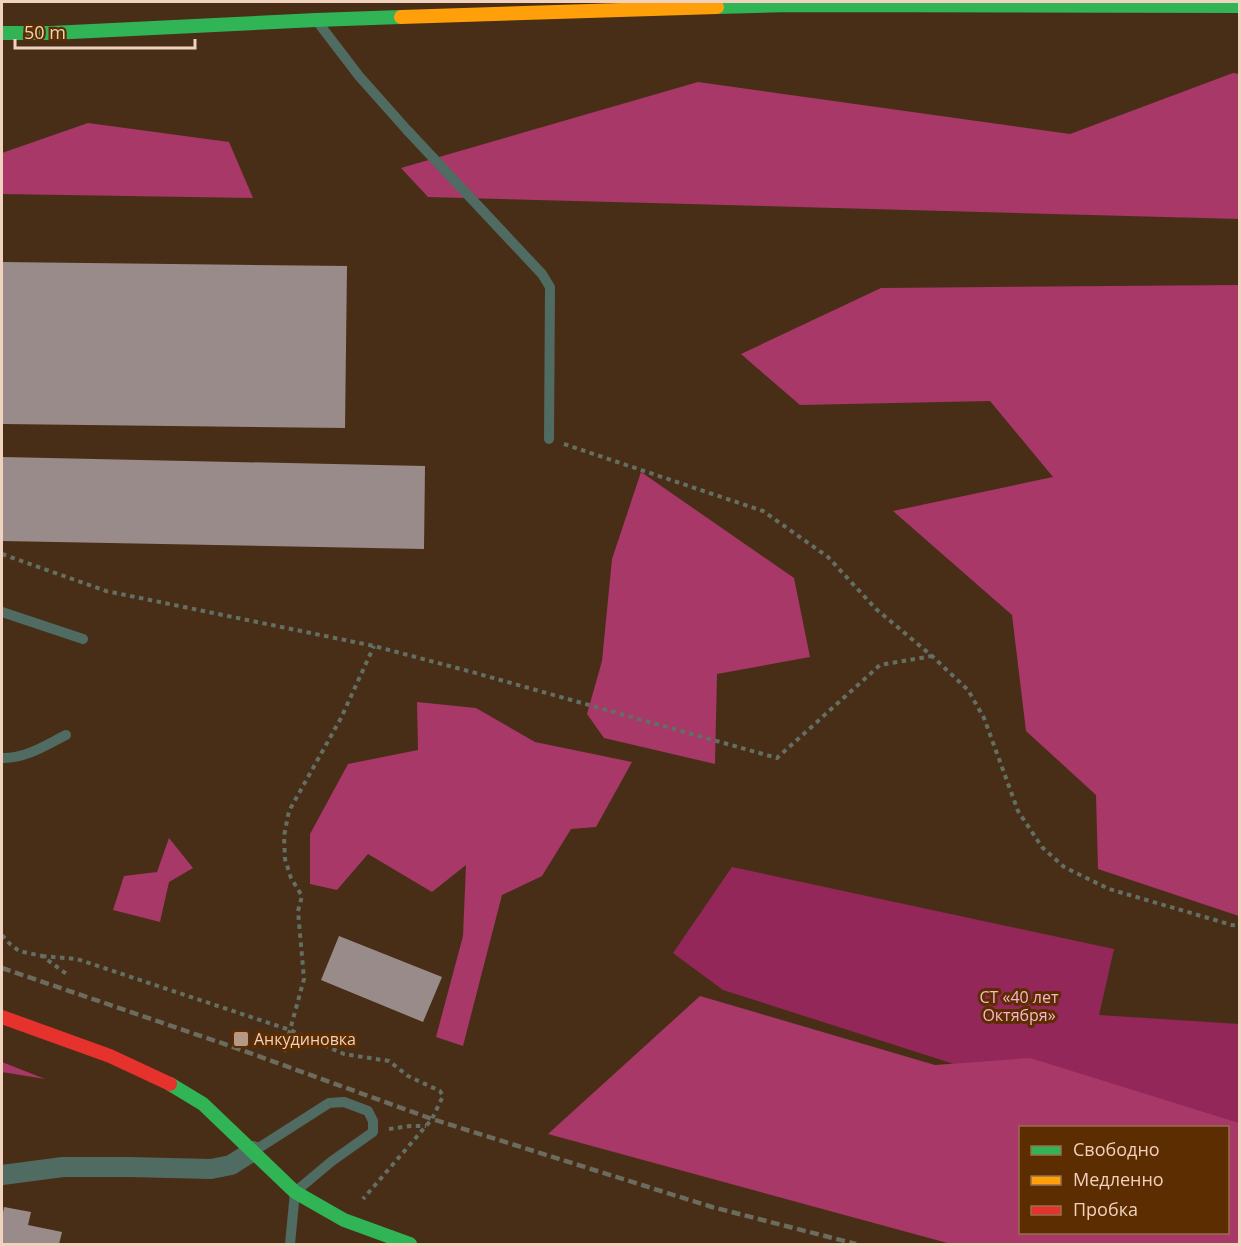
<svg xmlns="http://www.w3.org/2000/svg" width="1241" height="1246" font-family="'Open Sans',sans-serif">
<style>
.green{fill:#942759}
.forest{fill:#a73867;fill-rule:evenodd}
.building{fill:#998b8a}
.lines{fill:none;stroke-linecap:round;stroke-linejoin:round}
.path{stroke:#646f64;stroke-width:4;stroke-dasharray:4.5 4.5;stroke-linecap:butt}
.lane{stroke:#506b61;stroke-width:10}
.street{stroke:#506b61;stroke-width:20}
.fast{stroke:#30b455;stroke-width:14}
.slow{stroke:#ff9f0a;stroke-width:14}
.jam{stroke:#e5322d;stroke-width:14}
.rail{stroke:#6b6b5e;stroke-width:4.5;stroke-dasharray:9 4.5;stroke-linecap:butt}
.poi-dot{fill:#b59984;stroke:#5d2d02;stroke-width:2}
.labels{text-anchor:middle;stroke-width:6;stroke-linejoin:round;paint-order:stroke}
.park-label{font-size:16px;fill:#f7b6ce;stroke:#5d2d02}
.poi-label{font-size:16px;fill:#f0d2be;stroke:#5d2d02;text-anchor:start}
</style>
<rect width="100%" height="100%" fill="#482e17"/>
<polygon class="green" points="732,867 1114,949 1099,1015 1239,1024 1239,1156 1228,1128 1151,1127 723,990 673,953"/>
<g class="forest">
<polygon points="1233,73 1239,74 1239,219 428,197 401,168 698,82 1070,134"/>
<polygon points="88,123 229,142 253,198 2,194 2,153"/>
<polygon points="1239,285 1240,285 1239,916 1098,869 1096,795 1026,731 1012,615 893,511 1053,477 990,401 800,405 741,354 881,288"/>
<polygon points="641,472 794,578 810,657 717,674 715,764 604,738 587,714 602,661 612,559"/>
<polygon points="417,702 476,708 535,742 632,762 596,827 571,829 542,876 502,895 463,1046 436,1037 463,936 466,865 432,892 368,854 337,890 310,884 310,834 348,764 418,750"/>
<polygon points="169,838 193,868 169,882 160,922 113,910 124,876 157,872"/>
<path d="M700 996 935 1065 1030 1058 1239 1123V1244H951L548 1134ZM1020 1128H1228V1232H1020Z"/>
<polygon points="2,1062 45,1079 2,1072"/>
</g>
<g class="building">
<polygon points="2,262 347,266 345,428 2,424"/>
<polygon points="3,457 425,466 424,549 2,541"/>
<polygon points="339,936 442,977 423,1022 321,980"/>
<polygon points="4,1207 31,1212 28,1225 62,1232 59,1244 2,1244 2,1218"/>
</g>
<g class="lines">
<g class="path">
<polyline points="564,444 763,511 828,557 876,609 932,656 968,690 984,718 1018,811 1042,847 1064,867 1109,889 1232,925 1240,926"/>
<polyline points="2,554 106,591 374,646 472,672 777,758 880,665 932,656"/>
<polyline points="2,935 10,944 19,951 42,956 68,975"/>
<polyline points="42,956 77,959 290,1030 344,1054 389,1061 408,1076 440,1091 443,1096 432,1119 426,1126 363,1199"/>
<polyline points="284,1052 304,979 298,911 302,896 291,878 285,859 284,836 289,811 341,718 374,646"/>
<polyline points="389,1129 410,1126 426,1126"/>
</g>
<g class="lane">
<polyline points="320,25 359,76 407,130 542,274 550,287 549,439"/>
<polyline points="2,612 83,639"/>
<path d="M2 758C25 759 46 745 66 735"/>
<polyline points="254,1151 329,1103 344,1102 368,1111 373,1121 373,1132 332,1161 295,1192 290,1244"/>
</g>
<polyline class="street" points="2,1175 63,1167 128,1167 211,1169 231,1165 253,1151"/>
<g class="fast">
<polyline points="717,7 792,5 1240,6"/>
<polyline points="2,33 51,33 316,20 401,17"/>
<polyline points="170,1084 203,1104 295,1192 344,1220 410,1244"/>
</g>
<polyline class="slow" points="401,17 717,7"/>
<polyline class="jam" points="2,1017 110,1056 170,1084"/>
<polyline class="rail" points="2,968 236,1048 432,1119 712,1207 856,1244"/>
</g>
<rect class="poi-dot" x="233" y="1031" width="16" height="16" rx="3"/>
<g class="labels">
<g class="park-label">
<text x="1019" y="1003">СТ «40 лет<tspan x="1019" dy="18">Октября»</tspan></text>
</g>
<g class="poi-label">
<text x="254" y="1045">Анкудиновка</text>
</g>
</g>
<rect width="1241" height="1246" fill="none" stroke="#f0d2be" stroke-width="6"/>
<rect x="1019" y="1126" width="210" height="108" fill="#5d2d02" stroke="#986f4d" stroke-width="1.5"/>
<rect x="1031" y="1146" width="30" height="9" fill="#30b455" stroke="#986f4d" stroke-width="1.5"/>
<text x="1073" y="1156" font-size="18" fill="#f0d2be">Свободно</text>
<rect x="1031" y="1176" width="30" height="9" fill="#ff9f0a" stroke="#986f4d" stroke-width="1.5"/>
<text x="1073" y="1186" font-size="18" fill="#f0d2be">Медленно</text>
<rect x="1031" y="1206" width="30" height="9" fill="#e5322d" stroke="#986f4d" stroke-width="1.5"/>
<text x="1073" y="1216" font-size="18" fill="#f0d2be">Пробка</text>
<path d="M15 39v9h180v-9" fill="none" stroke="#f0d2be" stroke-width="3"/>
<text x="24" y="39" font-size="18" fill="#f0d2be" stroke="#5d2d02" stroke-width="4.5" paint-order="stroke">50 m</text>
</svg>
